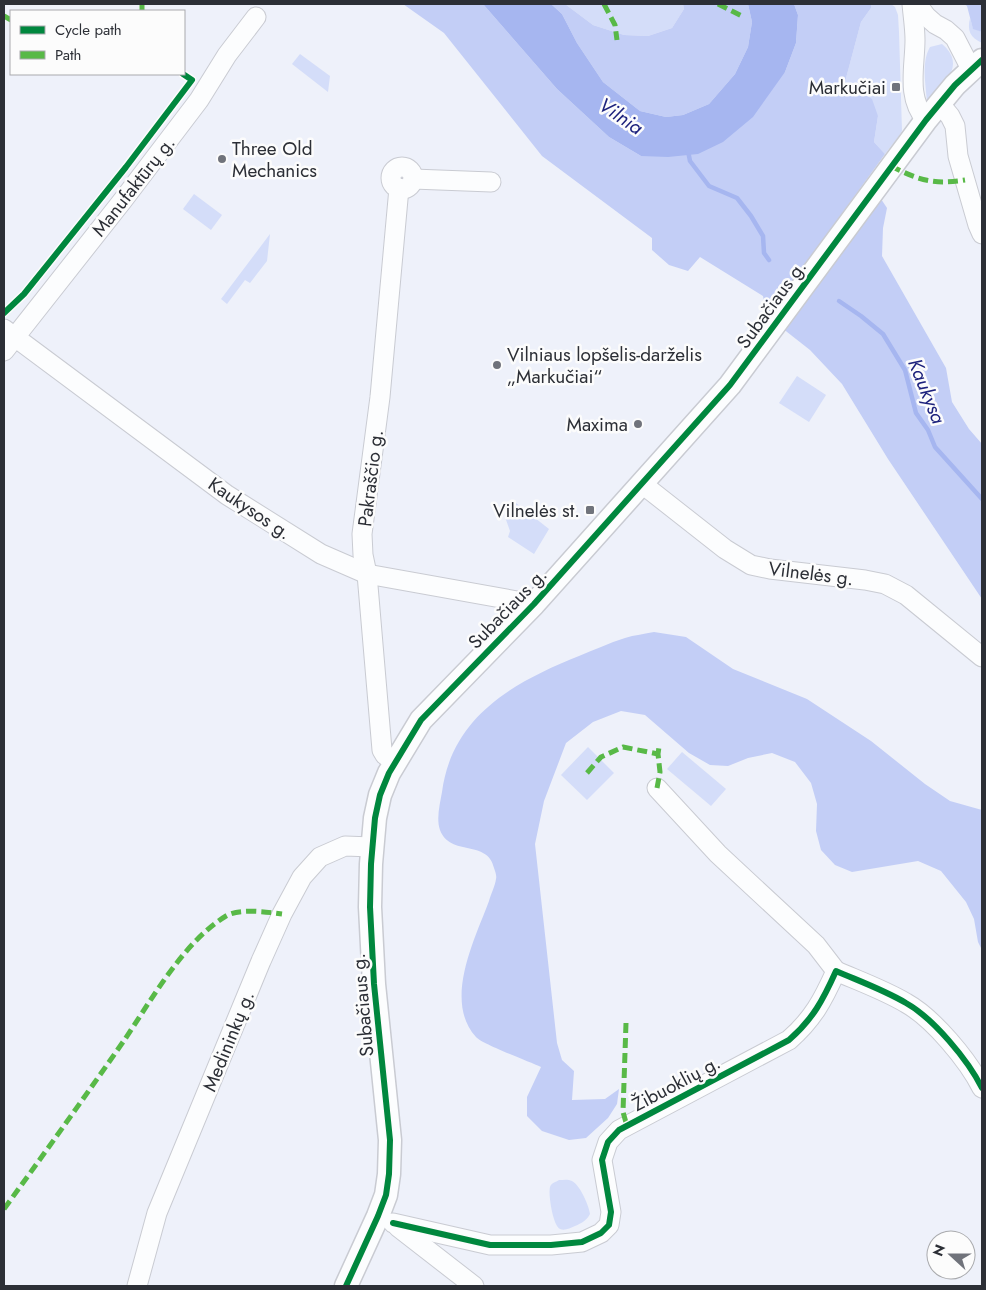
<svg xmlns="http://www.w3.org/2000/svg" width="986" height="1290" font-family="Jost,sans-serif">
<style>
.green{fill:#d4ddf9}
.forest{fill:#c3cef6}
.water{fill:#a6b6f0}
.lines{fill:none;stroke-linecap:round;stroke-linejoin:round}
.stream{stroke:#a6b6f0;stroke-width:4.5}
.minor-casing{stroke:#c9cbd2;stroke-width:21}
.tertiary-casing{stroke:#c9cbd2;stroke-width:25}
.minor{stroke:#fcfdfe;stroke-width:19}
.tertiary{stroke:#fcfdfe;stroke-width:22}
.quiet{stroke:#58b947;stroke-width:5;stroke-dasharray:10 5;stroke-linecap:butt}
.cycleway-casing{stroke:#fcfcfc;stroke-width:9}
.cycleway{stroke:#00873e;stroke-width:6}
.poi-dot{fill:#70737b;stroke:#fcfcfc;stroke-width:2}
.labels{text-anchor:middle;stroke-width:5;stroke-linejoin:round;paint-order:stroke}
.poi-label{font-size:19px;fill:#2c2f36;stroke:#fcfcfc;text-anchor:end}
.street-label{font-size:19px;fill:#2c2f36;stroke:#fcfcfc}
.water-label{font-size:20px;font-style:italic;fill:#1d227d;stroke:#fcfcfc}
</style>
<rect width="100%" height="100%" fill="#eef1fa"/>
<g class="green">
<polygon points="565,4 683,4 684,9 672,28 648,36 624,35 593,25"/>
<polygon points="871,4 891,4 895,7 898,15 899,32 902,131 899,136 885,154 874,142 878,116 845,82 861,22 871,8"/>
<path d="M970 18 973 28 982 32V43C970 37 967 31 970 18Z"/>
<path d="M942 44C968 66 942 85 927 102 926 85 921 62 930 47Z"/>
<polygon points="300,54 330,76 328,92 292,64"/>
<polygon points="194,194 222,215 211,230 183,209"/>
<polygon points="270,234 267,261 250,283 245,280 227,304 221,299"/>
<polygon points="797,376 826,395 809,422 779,403"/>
<polygon points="516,503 549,529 534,554 508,537 510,531 505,517"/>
<polygon points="588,747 614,773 587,800 561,775"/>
<polygon points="682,752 726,789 711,806 667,769"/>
<path d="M559 1180C563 1180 568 1179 572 1181 580 1185 589 1206 590 1214 586 1221 582 1223 575 1226 570 1228 565 1231 560 1229 553 1226 548 1194 550 1187 551 1183 556 1182 559 1180Z"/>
</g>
<g class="forest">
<polygon points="403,4 483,4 557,89 609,137 641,156 785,72 796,43 798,15 794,4 871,4 871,8 861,22 845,82 872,99 878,116 874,142 885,154 767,317 763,296 700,257 688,271 669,265 652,250 652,238 542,156 444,33"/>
<polygon points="551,4 565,4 593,25 624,35 648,36 672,28 684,9 683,4 748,4 752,22 748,47 735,74 709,104 683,115 666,117 640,111 603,82 577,43 562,14"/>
<polygon points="964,4 982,4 982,32 973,29 967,6"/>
<polygon points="879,196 887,208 883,228 882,256 946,368 952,402 969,429 982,444 982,599 888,459 842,384 810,350 782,328"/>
<path d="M654 632 686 637 733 669 807 699 871 741 925 784 950 801 982 810V950L978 942 974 919 966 902 941 871 918 861 852 872 835 865 821 850 816 831 817 804 811 783 795 762 772 753 748 758 728 766 710 765 689 753 645 715 621 711 593 722 566 743 544 801 535 844 557 1043 562 1060 574 1071 572 1100 605 1099 619 1089 617 1104 608 1118 586 1138 569 1140 542 1131 527 1116V1097L541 1067C528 1061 482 1044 476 1037 443 1001 475 939 489 901 491 894 495 886 496 879 497 876 495 871 494 868 488 839 450 857 440 830 436 818 440 804 442 792 452 716 514 682 579 656 594 650 609 643 625 638 634 635 645 634 654 632Z"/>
</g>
<polygon class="water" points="483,4 551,4 562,14 577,43 603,82 640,111 666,117 683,115 709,104 735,74 748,47 752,22 748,4 794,4 798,15 796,43 785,72 753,117 723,142 698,154 668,157 641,156 609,137 557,89"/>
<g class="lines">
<g class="stream">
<polyline points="688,151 690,161 709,186 737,198 751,216 763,236 764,253 769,260"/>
<polyline points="839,301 861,316 883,334 905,370 916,413 928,430 935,447 982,499"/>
</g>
<defs>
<g id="minor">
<path d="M912 4C913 16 915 28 915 40 915 67 906 97 926 120"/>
<polyline points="917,4 926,16 935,24 946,30 955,38 971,69"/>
<polyline points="939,103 950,116 955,126 958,156 978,225 982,234"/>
<circle cx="402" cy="178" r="11"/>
<polyline points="413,179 491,182"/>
<polyline points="4,329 227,495 321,554 367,574 534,604"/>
<polyline points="4,351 123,200 199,100 227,55 256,17"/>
<polyline points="641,483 725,549 751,565 770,569 865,580 885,584 906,595 982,657"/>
<polyline points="395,761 385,755 382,750 367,574 363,555 362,534 380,397 399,188"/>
<polyline points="657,788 718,854 816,945 836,971"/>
<path d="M393 1223 490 1245H551L582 1242 601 1233 609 1225 611 1212 602 1160 608 1142 619 1130 789 1040C813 1019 823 1000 836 971 859 981 884 990 906 1003 933 1018 968 1060 982 1088"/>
<polyline points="398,1227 474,1286"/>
<polyline points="137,1286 157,1213 261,961 282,914 302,877 320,857 345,846 372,847"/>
</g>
<polyline id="tertiary" points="346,1286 378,1216 386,1195 389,1174 390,1140 374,984 370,907 371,864 375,818 380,795 389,773 421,720 534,604 730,385 926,120 955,85 982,60"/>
</defs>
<use href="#minor" class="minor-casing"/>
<use href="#tertiary" class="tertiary-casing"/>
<use href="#minor" class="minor"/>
<use href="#tertiary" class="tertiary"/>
<g class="quiet">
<polyline points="604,4 615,25 617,40"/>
<polyline points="718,4 742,16"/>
<polyline points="142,11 142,4"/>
<polyline points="4,16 11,20"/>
<path d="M891 166C918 180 934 185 965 180"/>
<polyline points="587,773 601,757 623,747 658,754"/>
<polyline points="657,788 660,772 658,754 659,747"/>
<polyline points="626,1023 623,1112 627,1126"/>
<path d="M4 1209C44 1154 84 1098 123 1042 151 1001 183 942 226 916 239 908 267 912 282 914"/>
</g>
<defs>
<g id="cycleway">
<polyline points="4,313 24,294 126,167 192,80 183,74"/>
<path d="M393 1223 490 1245H551L582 1242 601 1233 609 1225 611 1212 602 1160 608 1142 619 1130 789 1040C813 1019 823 1000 836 971 859 981 884 990 906 1003 933 1018 968 1060 982 1088"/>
<polyline points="346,1286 378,1216 386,1195 389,1174 390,1140 374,984 370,907 371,864 375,818 380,795 389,773 421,720 534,604 730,385 926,120 955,85 982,60"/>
</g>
</defs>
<use href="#cycleway" class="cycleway-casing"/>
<use href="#cycleway" class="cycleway"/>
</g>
<g class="poi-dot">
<rect x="891" y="82" width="10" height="10" rx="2.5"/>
<circle cx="222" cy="159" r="5"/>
<circle cx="497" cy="365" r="5"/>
<circle cx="638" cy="424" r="5"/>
<rect x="585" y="505" width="10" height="10" rx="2.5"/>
</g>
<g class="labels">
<g class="poi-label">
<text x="886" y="94">Markučiai</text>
<text x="232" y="155" text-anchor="start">Three Old<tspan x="232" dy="22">Mechanics</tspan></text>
<text x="507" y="361" text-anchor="start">Vilniaus lopšelis-darželis<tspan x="507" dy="22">„Markučiai“</tspan></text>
<text x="628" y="431">Maxima</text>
<text x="580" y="517">Vilnelės st.</text>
</g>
<g class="street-label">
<text transform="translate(133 186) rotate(-52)" y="7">Manufaktūrų g.</text>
<text transform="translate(771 304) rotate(-54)" y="7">Subačiaus g.</text>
<text transform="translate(370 478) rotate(-83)" y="7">Pakraščio g.</text>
<text transform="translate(250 508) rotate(34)" y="7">Kaukysos g.</text>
<text transform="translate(811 573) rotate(7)" y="7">Vilnelės g.</text>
<text transform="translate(507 608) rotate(-46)" y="7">Subačiaus g.</text>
<text transform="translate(362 1005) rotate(-95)" y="7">Subačiaus g.</text>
<text transform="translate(228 1041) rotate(-68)" y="7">Medininkų g.</text>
<text transform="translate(676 1083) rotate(-28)" y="7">Žibuoklių g.</text>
</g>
<g class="water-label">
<text transform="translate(621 116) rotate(34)" y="7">Vilnia</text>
<text transform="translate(927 391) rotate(68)" y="7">Kaukysa</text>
</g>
</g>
<rect width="986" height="1290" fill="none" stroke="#2c2f36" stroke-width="10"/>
<rect x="10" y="10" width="175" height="65" fill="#fcfcfc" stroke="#a9aaad"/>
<rect x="20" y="26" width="25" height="8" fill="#00873e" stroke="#a9aaad"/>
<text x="55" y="35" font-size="15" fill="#2c2f36">Cycle path</text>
<rect x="20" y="51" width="25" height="8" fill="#58b947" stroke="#a9aaad"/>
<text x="55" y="60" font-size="15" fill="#2c2f36">Path</text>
<g transform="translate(951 1255) rotate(291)"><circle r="24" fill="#fcfcfc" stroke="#a9aaad"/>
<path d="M0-4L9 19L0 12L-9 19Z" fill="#70737b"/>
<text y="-8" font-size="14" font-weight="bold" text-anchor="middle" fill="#2c2f36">N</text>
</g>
</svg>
